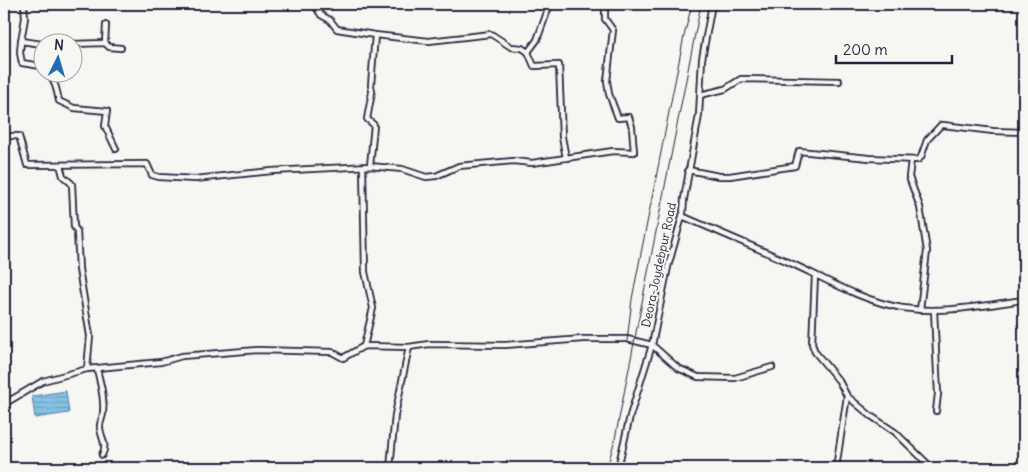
<svg xmlns="http://www.w3.org/2000/svg" width="1028" height="472" font-family="Delius,sans-serif">
<style>
.water{fill:url(#water-rules);stroke:#5d81a0}
.lines{fill:none;stroke-linecap:round;stroke-linejoin:round}
.minor-casing{stroke:#22223b;stroke-width:8}
.minor{stroke:#f6f6f2;stroke-width:4.5}
.rail{stroke:#22223b;stroke-width:1}
.labels{text-anchor:middle;stroke-width:4;stroke-linejoin:round;paint-order:stroke}
.street-label{font-size:12px;fill:#22223b;stroke:#f6f6f2}
</style>
<defs>
<pattern id="water-rules" width="6" height="5" patternUnits="userSpaceOnUse" patternTransform="scale(1.25)"><rect width="6" height="5" fill="#84c1e4"/><path d="M0 2.5h6" fill="none" stroke="#6c9cba"/></pattern>
</defs>
<rect width="100%" height="100%" fill="#f6f6f2"/>
<filter id="ink" filterUnits="userSpaceOnUse"><feTurbulence type="fractalNoise" baseFrequency=".02" numOctaves="2"/><feDisplacementMap in="SourceGraphic" scale="10" xChannelSelector="R" yChannelSelector="G"/><feConvolveMatrix kernelMatrix="1 2 1 2 8 2 1 2 1" color-interpolation-filters="sRGB"/></filter>
<g filter="url(#ink)">
<polygon class="water" points="66,391 69,413 35,418 32,396"/>
<g class="lines">
<defs>
<g id="minor">
<polyline points="24,4 25,18 21,41 42,44"/>
<polyline points="314,4 321,15 330,20 337,29 375,35 429,41 491,34 511,47 522,48 528,52 534,66 559,65 562,137 566,158"/>
<polyline points="605,4 605,19 613,30 607,81 609,94 618,118 629,117 632,127 634,152"/>
<polyline points="21,41 20,53 22,63 41,66 42,68"/>
<polyline points="47,42 56,40 66,42"/>
<polyline points="105,43 106,25"/>
<polyline points="72,44 105,43 109,47 121,48"/>
<polyline points="528,52 537,40 550,4"/>
<path d="M47 72C55 80 57 91 59 101L74 108 107 111 105 126 116 149"/>
<polyline points="700,95 725,89 741,79 839,81"/>
<polyline points="4,136 19,136 27,165 147,164 152,175 159,177 195,179 272,171 370,166 402,169 426,177 436,176 459,166 513,161 532,163 613,151 634,152"/>
<polyline points="911,160 909,177 920,207 927,251 920,310"/>
<polyline points="60,165 63,176 72,184 74,227 77,231 79,269 90,336 87,369"/>
<polyline points="370,166 374,125 367,119 372,92 371,85 375,35"/>
<polyline points="363,167 365,272 373,308 364,346"/>
<polyline points="688,170 719,176 730,176 795,166 799,151 869,158 918,160 921,157 927,140 941,125 943,125 993,131 1024,132"/>
<path d="M682 216C716 231 750 245 784 260 822 277 861 301 903 308 943 314 985 305 1024 300"/>
<polyline points="815,275 812,344 815,352 839,381 847,396 871,416 895,432 932,468"/>
<polyline points="934,310 938,394 936,411"/>
<path d="M97 369C100 383 105 398 103 413 103 418 99 423 100 428 101 439 108 444 102 455"/>
<polyline points="4,404 43,381 87,369 161,362 182,356 257,350 332,352 343,358 364,346 409,347 429,344 505,345 583,339 627,339 652,345 678,368 698,377 735,378 772,367"/>
<polyline points="390,468 395,415 409,347"/>
<polyline points="618,468 630,416 652,345 668,267 683,213 684,199 699,115 702,59 712,4"/>
<polyline points="836,468 847,396"/>
</g>
</defs>
<use href="#minor" class="minor-casing"/>
<use href="#minor" class="minor"/>
<g class="rail">
<polyline points="627,341 632,299 684,36 692,4"/>
<polyline points="607,468 615,439 701,4"/>
</g>
</g>
</g>
<g class="labels">
<g class="street-label">
<text transform="translate(659 265) rotate(-78)" y="4">Deora-Joydebpur Road</text>
</g>
</g>
<rect width="1028" height="472" fill="none" stroke="#f6f6f2" stroke-width="20"/>
<rect x="10" y="10" width="1008" height="452" fill="none" stroke="#22223b" stroke-width="2" filter="url(#ink)"/>
<g transform="translate(58 58) rotate(5)"><circle r="24" fill="#f6f6f2" stroke="#a1a1a9"/>
<path d="M0-4L9 19L0 12L-9 19Z" fill="#1f6fb2"/>
<text y="-8" font-size="14" font-weight="bold" text-anchor="middle" fill="#22223b">N</text>
</g>
<path d="M836 55v8h116v-8" fill="none" stroke="#22223b" stroke-width="2.5"/>
<text x="843" y="55" font-size="15" fill="#22223b" stroke="#f6f6f2" stroke-width="4" paint-order="stroke">200 m</text>
</svg>
